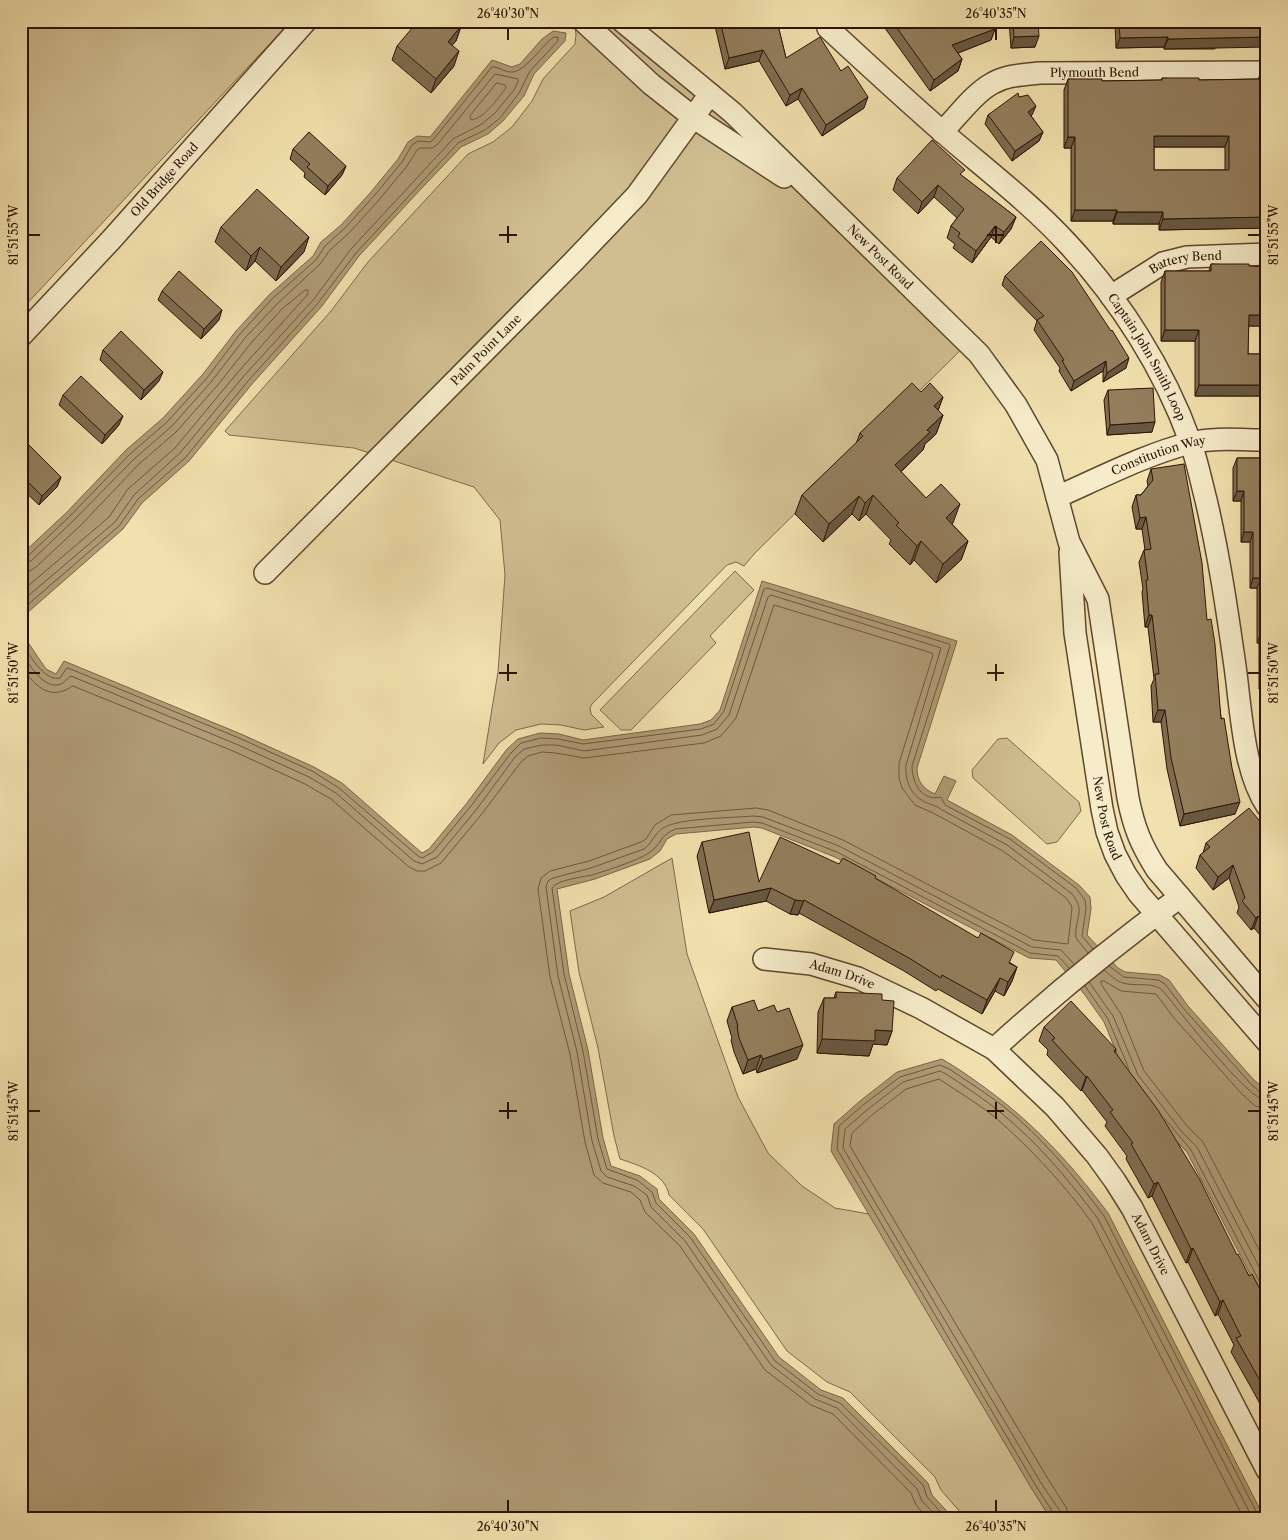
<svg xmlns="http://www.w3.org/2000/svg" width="1288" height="1540" font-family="'Libre Caslon Text',serif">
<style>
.green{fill:#d0be91;stroke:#7f684b}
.water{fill:#af9b75;stroke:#7b6448}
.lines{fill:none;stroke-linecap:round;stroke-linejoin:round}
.shore{stroke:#6e563d;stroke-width:1}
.street-casing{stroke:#5f462f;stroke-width:24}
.street{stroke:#f6ecca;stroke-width:21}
.wall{fill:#7e6c50;stroke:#2e1205;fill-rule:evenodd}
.shaded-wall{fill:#675841;stroke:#2e1205}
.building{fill:#937e5d;stroke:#2e1205;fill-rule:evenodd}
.ticks{fill:none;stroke:#2e1205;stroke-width:2}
.labels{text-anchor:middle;stroke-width:4.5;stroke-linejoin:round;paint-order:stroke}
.street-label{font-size:12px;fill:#2e1205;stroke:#f6ecca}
.neatline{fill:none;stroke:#2e1205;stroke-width:2}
.ticks-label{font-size:12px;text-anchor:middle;fill:#2e1205}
</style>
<rect width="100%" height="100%" fill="#f1e1ae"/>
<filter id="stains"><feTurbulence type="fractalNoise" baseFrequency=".004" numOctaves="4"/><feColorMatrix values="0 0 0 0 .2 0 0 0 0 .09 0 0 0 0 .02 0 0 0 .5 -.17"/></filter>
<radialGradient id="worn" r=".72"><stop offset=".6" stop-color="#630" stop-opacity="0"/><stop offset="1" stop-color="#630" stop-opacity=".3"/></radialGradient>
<g class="green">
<polygon points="21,21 291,21 21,310"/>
<polygon points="556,21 620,21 974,337 755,553 744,566 736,562 727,565 592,704 590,708 591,714 604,727 584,730 561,725 541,724 516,730 499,743 483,764 498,672 505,575 500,520 474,487 354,448 229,435 225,431 331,311 368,262 468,154 493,142 512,127 532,101 543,79 575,44 576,34 575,28 570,25"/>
<polygon points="735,571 754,590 710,636 716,643 631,730 621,730 600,710"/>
<polygon points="1007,738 1079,802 1081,811 1057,842 1047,844 973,778 972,770 998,739"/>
<path d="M672 858 687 954 738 1097 768 1153 802 1186 835 1208 869 1214 1032 1489 1051 1519H966L941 1490 935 1477 850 1392 827 1382 787 1351 703 1229 669 1195C665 1173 638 1165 620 1159L614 1136 598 1048 579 972 570 911 604 897Z"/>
</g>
<g class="water">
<path d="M553 31 566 33 565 41 534 74 524 96 503 121 488 134 461 147 419 191 359 256 322 306 252 384 189 461 142 503 123 529 27 613 23 632 27 641 46 669 56 674 64 661 241 734 314 767 342 783 422 853 429 849 467 803 507 749 518 739 540 733 559 734 583 740 700 724 711 720 720 710 762 581 957 641 917 768C917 781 923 789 935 794L944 776 956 781 947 800 1012 835 1079 885 1090 897 1091 909 1087 935 1118 968 1125 972 1160 975 1169 980 1188 1006 1254 1080 1267 1091V1307L1187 1152 1174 1139 1128 1080 1104 1022 1085 995 1056 960 1029 958 835 857 762 828 754 827 676 834 667 839 660 851 650 859 595 879 557 889 569 974 588 1050 603 1138 611 1166 640 1176 657 1189 659 1199 694 1234 779 1357 821 1390 843 1398 928 1483 932 1495 954 1519H21V555L67 512 126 450 163 418 203 374 236 331 269 295 313 256 321 242 341 225 370 193 398 159 408 142 417 136 430 137 492 60 512 67 520 64 542 39Z"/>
<path d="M942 1059C954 1066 966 1074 977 1082 1031 1120 1069 1161 1108 1213L1265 1519H1051L1032 1489 831 1151 834 1124 860 1101 897 1072Z"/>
</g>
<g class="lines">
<g class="shore">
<path d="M497 83 505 85 506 88C497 99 485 118 471 120L470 116Z"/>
<path d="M21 558 27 557 70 516 130 454 167 422 207 378 240 334 272 299 316 260 325 246 345 228 374 196 402 162 412 145 418 141 430 142 433 140 492 67H495C500 68 505 72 510 72 524 74 542 45 554 37H558V41L530 71 519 93 500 118 485 130 458 143 356 253 318 303 248 381 185 458 138 499 119 526 32 601 21 613"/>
<polyline points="21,564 31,561 74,520 134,459 172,426 211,382 245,338 277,304 320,264 330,250 349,233 378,201 407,166 417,150 420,148 432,148 437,145 495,74 518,79 518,82 514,90 495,113 482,124 453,139 351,249 314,299 243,377 180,453 134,495 115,522 21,602"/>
<polyline points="21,572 30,571 36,567 80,526 139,464 176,432 217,386 251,343 282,309 305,290 308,290 308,294 238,372 175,448 128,489 109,517 21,592"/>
<path d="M21 641C28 653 44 682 60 678L66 669 68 668 239 738 312 771 339 788 418 856 422 858 433 852 471 806 511 753 521 743 541 738 558 739 583 744 701 729 714 724 724 711 764 589 767 588 949 644 950 646 912 766C912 783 922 802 941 797L945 805 1010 839 1076 888 1085 900 1086 909 1082 936 1093 949"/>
<path d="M21 652C29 664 44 691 61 684 65 682 67 678 71 676L236 744 309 777 336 793 414 861 422 864 437 857 476 810 515 757 524 749 542 745H557L584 751 702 735 717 729 729 715 768 597 771 595 941 648 906 765C905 780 910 795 925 802 933 806 934 804 942 810L1007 845 1071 893C1087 911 1074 918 1076 938L1088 953"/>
<path d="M21 666C30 679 44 698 63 691 67 690 70 687 73 686L233 751 305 784 331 799 409 867 417 871H425L441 863 481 815 521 762 528 756 542 752 556 753 584 758 704 743 721 736 736 718 774 605 932 653 933 655 899 763V778L902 788 915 805 933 813 1003 851 1066 898 1071 905 1072 908 1068 944 1034 940 843 840 768 810 756 808 671 815 655 825 646 839 641 842 589 861 550 871 541 878 538 889 550 977 570 1054 585 1142 594 1175 603 1183 631 1192 640 1200 645 1212 680 1246 765 1370 811 1405 833 1414 911 1493 916 1505 928 1519"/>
<polyline points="1109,966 1124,977 1158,980 1165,984 1184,1009 1250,1083 1262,1094 1267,1095"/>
<path d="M1104 970C1110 975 1116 981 1123 983 1135 987 1154 981 1163 991 1179 1010 1247 1100 1267 1101"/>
<polyline points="1089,982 1113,1016 1138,1075 1182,1132 1197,1147 1267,1282"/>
<polyline points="1085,986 1108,1019 1129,1069"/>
<polyline points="1267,1109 1255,1106 1241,1093 1174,1018 1156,994 1121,991 1104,981 1101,981 1101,984 1121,1014 1144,1071 1188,1127 1203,1142 1267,1265"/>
<polyline points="1165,1119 1191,1150 1267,1296"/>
<path d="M939 1519 922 1501 917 1489 837 1408 815 1399 771 1365 685 1241 651 1207 647 1195 634 1186 607 1177 601 1171 592 1141 577 1052 558 976 546 887 548 881 553 878 591 868 644 849C652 843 655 833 663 828 679 818 731 818 753 816L763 817 839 846 1032 947 1061 950 1074 964"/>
<path d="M947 1519 927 1497 923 1485 840 1403 818 1394 775 1361 690 1237 656 1203 652 1192 637 1180 607 1169 598 1139 583 1051 564 974 552 888C557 880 582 877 592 875 605 871 640 860 650 852 662 844 659 836 675 829L753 822 762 823 837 852 1030 953 1058 956 1069 968"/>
<path d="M1055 1519 1054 1514 1036 1486 837 1149 839 1126 863 1105 900 1077 940 1065 949 1069C967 1081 986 1093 1003 1106 1042 1137 1074 1176 1104 1216L1260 1519"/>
<path d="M1061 1519 1060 1511 1041 1483 843 1148 845 1129 867 1110 903 1082 940 1071 946 1074C964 1086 983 1098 1000 1112 1038 1143 1069 1180 1098 1219L1253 1519"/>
<path d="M1069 1519 1066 1507 1048 1479 850 1146 852 1133 872 1115 906 1089 939 1079 942 1081C960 1093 979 1104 996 1118 1032 1150 1064 1184 1092 1223L1244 1519"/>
</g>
<defs>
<g id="street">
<polyline points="583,21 651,84 694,118 784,177"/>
<path id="s1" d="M622 21 733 113 979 354 1016 405 1047 460 1069 542 1098 599 1128 798C1134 828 1141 845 1157 870L1267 999"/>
<path id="s2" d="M826 21 828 28C869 66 910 104 953 141 992 174 1033 206 1068 244 1120 300 1164 369 1190 441 1197 460 1201 481 1206 500 1219 555 1227 610 1235 666 1241 709 1243 770 1267 806"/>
<path id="s3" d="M942 132C957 117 974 93 993 83 1007 75 1023 75 1039 73L1267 72"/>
<path id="s4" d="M1111 296 1163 263 1187 257 1267 254"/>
<path id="s5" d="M21 336 111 240 306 21"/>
<path id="s6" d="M1057 497C1100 478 1144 455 1190 443 1214 437 1242 440 1267 440"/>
<path id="s7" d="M1070 552 1075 633 1102 809 1107 832 1115 854 1126 875 1139 894 1267 1042"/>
<path id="s8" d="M265 573 575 260 637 195 710 94"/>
<path id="s9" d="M764 959 811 964 858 978 921 1008 994 1049 1055 1107 1097 1156 1115 1181 1132 1208 1267 1470"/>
<path d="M994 1049C1053 995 1116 944 1180 897"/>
</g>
</defs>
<use href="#street" class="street-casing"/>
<use href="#street" class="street"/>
</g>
<g class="wall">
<polygon points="716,21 781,21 777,22 786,58 841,71 864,108 822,136 798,99 786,106 759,61 725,69 715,26"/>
<polygon points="883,21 992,21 995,29 991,40 958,53 962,59 958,71 930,91 882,24"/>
<polygon points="1009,21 1038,21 1035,47 1011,48"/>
<polygon points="1115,21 1267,21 1214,49 1164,49 1164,47 1116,48"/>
<polygon points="461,27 456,41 452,45 454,66 431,93 392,60 397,46"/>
<path d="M1260 75 1267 228 1159 230V224H1113V221H1071V148H1064V90L1068 79 1102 81 1161 80 1162 78 1199 80 1258 79ZM1154 147H1225V170H1154Z"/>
<polygon points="1019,97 1032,115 1031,116 1043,132 1039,141 1012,161 985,124 988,115"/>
<polygon points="293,149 346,166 342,175 325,195 304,177 305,173 290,159"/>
<polygon points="962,176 1016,217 1011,229 999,244 991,237 972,263 953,248 955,244 947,238 951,226 957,218 934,197 918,214 893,190 897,178"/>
<polygon points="221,227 304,252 276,281 255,261 246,271 215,242"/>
<polygon points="1211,264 1249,266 1267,326 1248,326 1248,354 1267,354 1267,409 1266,409 1266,396 1195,396 1195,341 1161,341 1161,282 1165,271 1209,271"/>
<polygon points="1005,276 1126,368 1103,382 1103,371 1071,391 1059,371 1060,368 1034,330 1037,321 1002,285"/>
<polygon points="162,291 219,320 201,339 158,300"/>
<polygon points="103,350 159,381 141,400 100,360"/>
<polygon points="1108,390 1152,432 1107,435 1104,400"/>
<polygon points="921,392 943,397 938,410 943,415 936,434 925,444 923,450 901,472 926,498 953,523 952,524 968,541 961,560 936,583 914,560 910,565 889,544 891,540 866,514 859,521 852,514 823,542 795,514 802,495 856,444 860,433"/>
<polygon points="63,395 119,425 102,444 59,405"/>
<polygon points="21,437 61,477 57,487 39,505 21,488"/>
<polygon points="1237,458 1267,458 1267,715 1262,689 1259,689 1259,643 1257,643 1257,588 1250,588 1250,542 1241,542 1241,501 1233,501 1233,468"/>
<polygon points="1151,469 1207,620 1235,814 1180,826 1167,769 1161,722 1153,722 1151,686 1154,679 1148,627 1145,627 1142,592 1143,589 1139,562 1144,550 1145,550 1142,529 1136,529 1132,507 1136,495 1141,495 1148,486 1147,481"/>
<polygon points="1267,830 1267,943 1254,928 1251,930 1237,913 1239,907 1229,878 1213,890 1196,868 1200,855 1203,853 1206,843"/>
<polygon points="702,842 759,882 839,864 875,879 1017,967 1012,981 1004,996 995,991 982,1014 938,989 936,991 904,971 799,913 798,915 790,914 766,901 709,913 697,856"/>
<polygon points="836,992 882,1000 892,1031 887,1045 873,1044 869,1056 817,1053 818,1012 824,998 834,998"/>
<polygon points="732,1007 758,1011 777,1012 797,1059 757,1073 756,1069 743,1074 734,1052 731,1040 732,1038 727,1021"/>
<polygon points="1044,1027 1116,1049 1115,1053 1249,1276 1264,1297 1261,1304 1267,1314 1267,1417 1253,1391 1231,1352 1234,1345 1218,1314 1215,1316 1188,1262 1186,1263 1152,1196 1148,1198 1126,1159 1127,1156 1105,1126 1107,1122 1082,1090 1081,1091 1047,1055 1048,1050 1039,1041"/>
</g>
<g class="shaded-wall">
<polygon points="461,26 456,41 443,56 448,42"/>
<polygon points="995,29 991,40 948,57 952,45"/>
<polygon points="1039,36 1035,47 1011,48 1014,37"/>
<polygon points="1168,37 1164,47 1116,48 1120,38"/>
<polygon points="1267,37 1267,47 1164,49 1168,39"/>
<polygon points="763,50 759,61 725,69 729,58"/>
<polygon points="459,51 454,66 431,93 436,79"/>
<polygon points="962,59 958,71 930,91 934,80"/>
<polygon points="802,88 798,99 786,106 790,95"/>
<polygon points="868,97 864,108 822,136 826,125"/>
<polygon points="1036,106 1032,115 1025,121 1028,112"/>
<polygon points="1043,132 1039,141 1012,161 1015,151"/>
<polygon points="1154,136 1229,136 1225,147 1150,147"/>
<polygon points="1068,137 1075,137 1071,148 1064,148"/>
<polygon points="346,166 342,175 325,195 328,186"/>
<polygon points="938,185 934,197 918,214 922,202"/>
<polygon points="1075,210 1117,210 1113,221 1071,221"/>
<polygon points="1117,212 1163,212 1159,224 1113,224"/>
<polygon points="1016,217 1011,229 999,244 1004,232"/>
<polygon points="1267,217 1267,228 1159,230 1163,219"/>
<polygon points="995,226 991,237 972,263 976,251"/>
<polygon points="309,237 304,252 276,281 281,267"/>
<polygon points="260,247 255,261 246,271 251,256"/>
<polygon points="222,310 219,320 201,339 204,329"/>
<polygon points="1249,315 1267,315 1267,326 1245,326"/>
<polygon points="1165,330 1199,330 1195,341 1161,341"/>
<polygon points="1129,358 1126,368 1103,382 1107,373"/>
<polygon points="1106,361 1103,371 1071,391 1074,381"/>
<polygon points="163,372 159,381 141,400 144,390"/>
<polygon points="1199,385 1267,385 1267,393 1266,396 1195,396"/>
<polygon points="943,397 936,416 934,406"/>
<polygon points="943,415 936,434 925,444 923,450 888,484 895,465 927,430"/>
<polygon points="123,416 119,425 102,444 105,435"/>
<polygon points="1155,422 1152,432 1107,435 1110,425"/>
<polygon points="61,477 57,487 39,505 42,496"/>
<polygon points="1237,491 1244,491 1241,501 1233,501"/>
<polygon points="873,495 866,514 859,521 865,503"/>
<polygon points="859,496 852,514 823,542 829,524"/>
<polygon points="960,504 953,523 939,537 946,518"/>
<polygon points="1146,517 1142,529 1136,529 1140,518"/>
<polygon points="1244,532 1253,532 1250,542 1241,542"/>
<polygon points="921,541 914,560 910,565 917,546"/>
<polygon points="968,541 961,560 936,583 943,564"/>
<polygon points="1253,578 1261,578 1257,588 1250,588"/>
<polygon points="1149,615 1152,615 1148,627 1145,627"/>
<polygon points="1261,633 1262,633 1259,643 1257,643"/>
<polygon points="1262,679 1266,679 1262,689 1259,689"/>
<polygon points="1158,710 1165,710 1161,722 1153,722"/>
<polygon points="1240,802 1235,814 1180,826 1184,814"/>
<polygon points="1233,865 1229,878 1213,890 1218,877"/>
<polygon points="771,888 766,901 709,913 714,900"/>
<polygon points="795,900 804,900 798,915 790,914"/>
<polygon points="1258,916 1254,928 1251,930 1256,918"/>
<polygon points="1017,967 1012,981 1004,996 1008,982"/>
<polygon points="1000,978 995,991 982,1014 987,1000"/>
<polygon points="875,1030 892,1031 887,1045 873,1044 869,1056 817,1053 822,1039"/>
<polygon points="803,1045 797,1059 757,1073 763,1059"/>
<polygon points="761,1055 756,1069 743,1074 748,1060"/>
<polygon points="1087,1076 1082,1090 1081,1091 1086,1077"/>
<polygon points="1158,1182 1152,1196 1148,1198 1154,1184"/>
<polygon points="1193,1248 1188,1262 1186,1263 1191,1249"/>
<polygon points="1264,1297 1259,1311 1259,1299"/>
<polygon points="1223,1300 1218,1314 1215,1316 1220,1302"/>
</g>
<g class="building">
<polygon points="418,21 455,21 461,26 448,42 459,51 436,79 397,46"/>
<polygon points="720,21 777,21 786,58 820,37 841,71 848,66 868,97 826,125 802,88 790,95 763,50 729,58"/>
<polygon points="892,21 992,21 995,29 952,45 962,59 934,80"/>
<polygon points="1013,21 1038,21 1039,36 1014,37"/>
<polygon points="1119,21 1267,21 1267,37 1168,39 1168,37 1120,38"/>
<path d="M1260 75H1267V217L1163 219V212H1117V210H1075V137H1068V79H1102V81L1162 80V78H1199V80L1260 79ZM1154 136H1229V170H1154Z"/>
<polygon points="1018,93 1019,97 1028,95 1036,106 1028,112 1043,132 1015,151 988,115"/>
<polygon points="309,132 346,166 328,186 307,167 310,164 293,149"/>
<polygon points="932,140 965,170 960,174 1016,217 1004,232 995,226 976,251 958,237 960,233 951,226 964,209 938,185 922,202 897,178"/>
<polygon points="257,189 309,237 281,267 260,247 251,256 221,227"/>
<polygon points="1041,241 1072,272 1111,331 1112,330 1129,358 1107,373 1106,361 1074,381 1062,361 1064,360 1037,320 1044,316 1005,276"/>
<polygon points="1211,264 1249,264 1249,266 1267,267 1267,315 1249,315 1248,354 1267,354 1267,385 1199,385 1199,330 1165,330 1165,271 1211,271"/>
<polygon points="179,271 222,310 204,329 162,291"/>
<polygon points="121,331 163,372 144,390 103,350"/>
<polygon points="81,376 123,416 105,435 63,395"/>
<polygon points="912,383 921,392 930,383 943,397 934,406 943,415 927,430 930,432 895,465 926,498 941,484 960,504 946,518 968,541 943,564 921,541 917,546 896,525 899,523 873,495 865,503 859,496 829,524 802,495 863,436 860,433"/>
<polygon points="1153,388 1155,422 1110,425 1108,390"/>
<polygon points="21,437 61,477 42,496 21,475"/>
<polygon points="1237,458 1267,458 1267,684 1266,679 1262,679 1262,633 1261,633 1261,578 1253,578 1253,532 1244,532 1244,491 1237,491"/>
<polygon points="1184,464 1202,563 1207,620 1211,619 1215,644 1221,719 1224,718 1232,768 1240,802 1184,814 1171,758 1165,710 1158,710 1155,674 1159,674 1152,615 1149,615 1146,580 1148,580 1144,550 1151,549 1146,517 1140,518 1136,495 1141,495 1153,480 1151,469"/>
<polygon points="1249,808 1267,830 1267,925 1258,916 1256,918 1242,901 1245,898 1233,865 1218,877 1200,855 1210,847 1206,843"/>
<polygon points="749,832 759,882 780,837 839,864 843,858 876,876 875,878 978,938 981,933 1014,952 1009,963 1017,967 1008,982 1000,978 987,1000 942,975 941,978 909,958 804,900 803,901 795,900 771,888 714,900 702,842"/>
<polygon points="836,992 882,994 882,1000 894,1001 892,1031 875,1030 875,1041 822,1039 824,998 836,998"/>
<polygon points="754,1000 758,1011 774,1005 777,1012 789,1008 803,1045 763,1059 761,1055 748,1060 739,1038 737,1026 738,1026 732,1007"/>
<polygon points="1071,1001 1116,1049 1114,1051 1158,1110 1200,1180 1237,1255 1238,1254 1249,1276 1252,1274 1264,1297 1259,1299 1267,1314 1267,1393 1236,1338 1241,1336 1223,1300 1220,1302 1193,1248 1191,1249 1158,1182 1154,1184 1131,1144 1133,1143 1110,1112 1113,1110 1087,1076 1086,1077 1052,1040 1055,1038 1044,1027"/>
</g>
<path class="ticks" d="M508 28V40M996 28V40M508 226V243M996 226V243M28 235H40M499 235H517M987 235H1004M1248 235H1260M508 664V681M996 664V681M28 673H40M499 673H517M987 673H1004M1248 673H1260M508 1102V1119M996 1102V1119M28 1111H40M499 1111H517M987 1111H1004M1248 1111H1260M508 1500V1512M996 1500V1512"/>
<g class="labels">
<g class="street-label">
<text dy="4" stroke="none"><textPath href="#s3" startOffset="174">Plymouth Bend</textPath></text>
<text dy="4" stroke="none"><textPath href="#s5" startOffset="212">Old Bridge Road</textPath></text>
<text dy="4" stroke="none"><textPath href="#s1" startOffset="350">New Post Road</textPath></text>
<text dy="4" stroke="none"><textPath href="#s4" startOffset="84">Battery Bend</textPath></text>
<text dy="4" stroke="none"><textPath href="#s8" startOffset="314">Palm Point Lane</textPath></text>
<text dy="4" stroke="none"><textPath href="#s2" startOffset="469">Captain John Smith Loop</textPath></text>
<text dy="4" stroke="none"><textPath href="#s6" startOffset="110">Constitution Way</textPath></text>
<text dy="4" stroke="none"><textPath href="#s7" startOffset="269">New Post Road</textPath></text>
<text dy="4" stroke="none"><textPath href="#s9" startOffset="80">Adam Drive</textPath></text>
<text dy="4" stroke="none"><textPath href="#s9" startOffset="502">Adam Drive</textPath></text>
</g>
</g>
<rect width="1288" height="1540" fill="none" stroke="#f1e1ae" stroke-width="55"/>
<rect x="28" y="28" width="1232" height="1484" class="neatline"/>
<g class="ticks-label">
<text x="508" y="18">26°40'30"N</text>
<text x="996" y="18">26°40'35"N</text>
<text transform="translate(1274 235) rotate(-90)" y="4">81°51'55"W</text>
<text transform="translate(14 235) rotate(-90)" y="4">81°51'55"W</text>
<text transform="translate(1274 673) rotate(-90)" y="4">81°51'50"W</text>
<text transform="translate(14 673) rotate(-90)" y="4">81°51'50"W</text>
<text transform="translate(1274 1111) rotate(-90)" y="4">81°51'45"W</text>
<text transform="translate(14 1111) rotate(-90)" y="4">81°51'45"W</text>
<text x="508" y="1531">26°40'30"N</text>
<text x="996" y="1531">26°40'35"N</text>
</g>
<rect width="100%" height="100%" filter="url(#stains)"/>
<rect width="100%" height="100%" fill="url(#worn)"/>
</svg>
